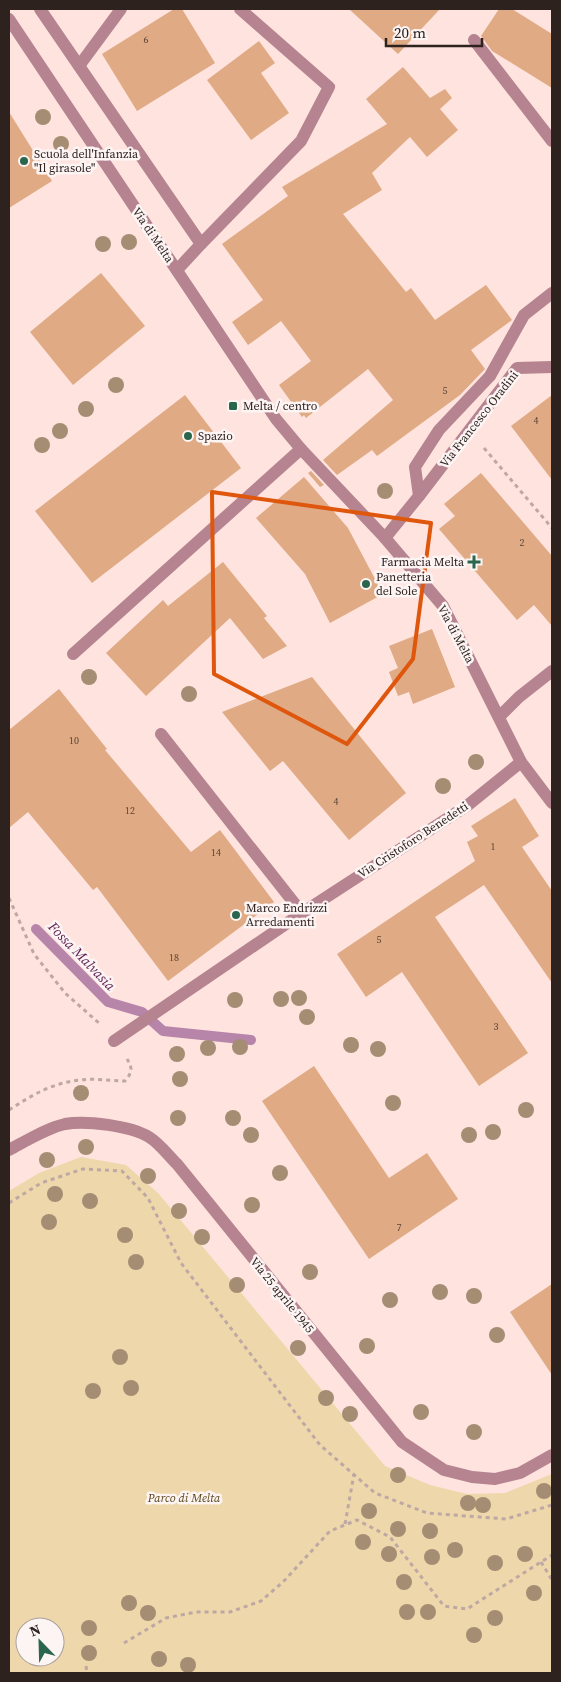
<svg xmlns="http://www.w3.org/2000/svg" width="561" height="1682" font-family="'Source Serif 4',serif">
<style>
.green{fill:#eed7ab;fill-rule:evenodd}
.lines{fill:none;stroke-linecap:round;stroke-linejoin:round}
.stream{stroke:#b784aa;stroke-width:10}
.building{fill:#dfaa84}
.path{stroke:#bea8a3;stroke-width:3;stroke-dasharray:4 4;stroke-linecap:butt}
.service{stroke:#b58490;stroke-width:12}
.minor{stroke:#b58490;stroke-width:12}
.tertiary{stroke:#b58490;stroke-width:12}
.tree{fill:#a48d73}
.marked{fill:none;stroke:#df560d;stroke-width:4;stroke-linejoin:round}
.poi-dot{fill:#2a654e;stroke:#fcf5f4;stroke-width:2}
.labels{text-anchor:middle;stroke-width:5;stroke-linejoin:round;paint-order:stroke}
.number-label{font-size:10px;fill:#5a4438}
.poi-label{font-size:12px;fill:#2e221f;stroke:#fcf5f4;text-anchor:start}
.street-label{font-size:12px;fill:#2e221f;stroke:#fcf5f4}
.park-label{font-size:12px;font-style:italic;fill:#5b471b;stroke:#fcf5f4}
.water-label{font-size:14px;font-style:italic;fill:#602254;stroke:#fcf5f4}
</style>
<rect width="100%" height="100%" fill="#fee3de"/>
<path class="green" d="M81 1157 126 1165 158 1193 385 1466 430 1485 467 1494 505 1493 552 1474V1673H9V1191L39 1173ZM25 1627H55V1657H25Z"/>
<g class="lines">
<polyline class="stream" points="36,929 108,1002 142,1012 163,1031 251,1040"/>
</g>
<g class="building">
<polygon points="174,9 182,9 215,63 137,111 102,54"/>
<polygon points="349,9 440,9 398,54"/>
<polygon points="499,9 512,9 552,34 552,88 492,51 481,36"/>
<polygon points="259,41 275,63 261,73 289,113 251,140 207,80"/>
<polygon points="403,67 430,98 445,89 452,98 440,109 458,130 427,157 410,137 372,173 382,190 343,214 406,292 411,288 435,320 486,285 512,320 471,350 485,369 460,395 377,456 372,450 337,475 323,460 393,400 368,369 306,418 304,415 302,417 279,385 311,361 281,321 248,345 232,322 263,300 222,244 288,196 282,187 387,124 366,99"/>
<polygon points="9,112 52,181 9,208"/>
<polygon points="101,273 145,326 73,385 30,332"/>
<polygon points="185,395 241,468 92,583 35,511"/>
<polygon points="552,395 552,480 511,426"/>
<polygon points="311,471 324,485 320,487 308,473"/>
<polygon points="481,473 552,556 552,626 534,605 517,620 439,529 455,516 444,504"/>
<polygon points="304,477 348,528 383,594 330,623 305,574 256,518"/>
<polygon points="223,562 267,616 264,618 287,646 263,659 230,618 146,696 106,653 163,600 168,606"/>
<polygon points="432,629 455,687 413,704 409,692 398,696 389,672 398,668 389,646"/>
<polygon points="312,677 406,793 349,840 283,761 270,771 222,712"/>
<polygon points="59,689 107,749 105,750 191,852 220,830 274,902 168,981 97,887 93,890 28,812 9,828 9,730"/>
<polygon points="515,798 539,836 522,847 552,891 552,983 484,885 435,917 528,1053 479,1086 402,972 366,997 337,954 475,861 467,842 478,836 471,826"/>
<polygon points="314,1066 389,1178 427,1153 458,1199 369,1259 262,1101"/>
<polygon points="552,1284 552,1375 510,1312"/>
</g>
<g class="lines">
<g class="path">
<polyline points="484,448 552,528"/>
<polyline points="9,898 34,954 65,993 100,1024"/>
<path d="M9 1110C32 1095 54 1082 81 1080 95 1078 111 1081 125 1081 132 1073 133 1068 127 1059"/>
<polyline points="9,1203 41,1183 83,1169 122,1171 148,1198 181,1263 320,1445 375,1493 427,1513 506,1519 552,1505"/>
<polyline points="345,1524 354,1474"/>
<polyline points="541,1562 552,1580"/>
<polyline points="124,1643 166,1618 196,1612 230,1612 261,1601 283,1582 330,1531 357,1520 390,1537 444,1606 467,1609 552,1555"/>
<polyline points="86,1666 87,1673"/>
</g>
<g class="service">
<polyline points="474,40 552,141"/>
<polyline points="79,66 121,9"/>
<polyline points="201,244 301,141 329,87 240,9"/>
<polyline points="73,654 301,449"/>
<polyline points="161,734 302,913"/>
</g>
<g class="minor">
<polyline points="40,9 201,244 177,270"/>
<polyline points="419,496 415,467 439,430 490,376 524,315 552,293"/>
<polyline points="385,538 419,496 517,368 552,367"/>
<polyline points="499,717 519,697 552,671"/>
<polyline points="114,1041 302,913 468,805 521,762"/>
<path d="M9 1150C26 1141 47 1128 65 1124 86 1120 131 1126 149 1137 159 1143 168 1155 177 1164L402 1442 444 1470 472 1477 495 1479 520 1473 552 1455"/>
</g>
<polyline class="tertiary" points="9,19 276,419 301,449 385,538 443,606 521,762 552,803"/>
</g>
<g class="tree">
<circle cx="43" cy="117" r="8"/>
<circle cx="61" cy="144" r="8"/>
<circle cx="129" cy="242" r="8"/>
<circle cx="103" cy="244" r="8"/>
<circle cx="116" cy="385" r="8"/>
<circle cx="86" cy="409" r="8"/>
<circle cx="60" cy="431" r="8"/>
<circle cx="42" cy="445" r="8"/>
<circle cx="385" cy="491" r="8"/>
<circle cx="89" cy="677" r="8"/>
<circle cx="189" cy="694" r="8"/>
<circle cx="476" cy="762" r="8"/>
<circle cx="443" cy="786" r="8"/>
<circle cx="299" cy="998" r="8"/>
<circle cx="281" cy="999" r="8"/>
<circle cx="235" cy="1000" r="8"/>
<circle cx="307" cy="1017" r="8"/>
<circle cx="351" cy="1045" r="8"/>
<circle cx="240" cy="1047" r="8"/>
<circle cx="208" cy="1048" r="8"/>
<circle cx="378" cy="1049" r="8"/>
<circle cx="177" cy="1054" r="8"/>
<circle cx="180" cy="1079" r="8"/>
<circle cx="81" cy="1093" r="8"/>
<circle cx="393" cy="1103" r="8"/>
<circle cx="526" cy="1110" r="8"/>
<circle cx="178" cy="1118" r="8"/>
<circle cx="233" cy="1118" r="8"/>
<circle cx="493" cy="1132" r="8"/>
<circle cx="251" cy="1135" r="8"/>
<circle cx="469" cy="1135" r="8"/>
<circle cx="86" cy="1147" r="8"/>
<circle cx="47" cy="1160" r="8"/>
<circle cx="280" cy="1173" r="8"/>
<circle cx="148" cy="1176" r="8"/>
<circle cx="55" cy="1194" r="8"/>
<circle cx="90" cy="1201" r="8"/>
<circle cx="252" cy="1205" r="8"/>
<circle cx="179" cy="1211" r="8"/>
<circle cx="49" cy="1222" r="8"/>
<circle cx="125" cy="1235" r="8"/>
<circle cx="202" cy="1237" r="8"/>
<circle cx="136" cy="1262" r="8"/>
<circle cx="310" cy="1272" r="8"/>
<circle cx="237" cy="1285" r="8"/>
<circle cx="440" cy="1292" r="8"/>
<circle cx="474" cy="1296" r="8"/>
<circle cx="390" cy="1300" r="8"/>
<circle cx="497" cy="1335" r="8"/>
<circle cx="367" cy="1346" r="8"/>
<circle cx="298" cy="1348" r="8"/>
<circle cx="120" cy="1357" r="8"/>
<circle cx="131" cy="1388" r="8"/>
<circle cx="93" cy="1391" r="8"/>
<circle cx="326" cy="1398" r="8"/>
<circle cx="421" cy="1412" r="8"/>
<circle cx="350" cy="1414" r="8"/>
<circle cx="474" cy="1432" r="8"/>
<circle cx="398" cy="1475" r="8"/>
<circle cx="544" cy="1491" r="8"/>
<circle cx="468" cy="1503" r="8"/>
<circle cx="483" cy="1505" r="8"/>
<circle cx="369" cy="1511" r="8"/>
<circle cx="398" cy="1529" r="8"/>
<circle cx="430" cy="1531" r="8"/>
<circle cx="363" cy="1542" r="8"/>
<circle cx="455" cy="1550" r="8"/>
<circle cx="389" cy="1554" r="8"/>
<circle cx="525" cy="1554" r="8"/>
<circle cx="432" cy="1557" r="8"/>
<circle cx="495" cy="1563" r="8"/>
<circle cx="404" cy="1582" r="8"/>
<circle cx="534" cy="1593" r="8"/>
<circle cx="129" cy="1603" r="8"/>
<circle cx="407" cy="1612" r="8"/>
<circle cx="428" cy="1612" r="8"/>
<circle cx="148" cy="1613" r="8"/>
<circle cx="495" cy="1618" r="8"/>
<circle cx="89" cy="1628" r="8"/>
<circle cx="474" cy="1635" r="8"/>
<circle cx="89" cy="1653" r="8"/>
<circle cx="159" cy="1659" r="8"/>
<circle cx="188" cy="1665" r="8"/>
</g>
<path class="marked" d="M212 492 431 523 413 659 347 744 214 674Z"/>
<g class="poi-dot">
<circle cx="24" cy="161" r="5"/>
<rect x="228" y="401" width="10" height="10" rx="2.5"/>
<circle cx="188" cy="436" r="5"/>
<path d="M471.5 554.5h5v5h5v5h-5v5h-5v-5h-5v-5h5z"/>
<circle cx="366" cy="584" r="5"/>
<circle cx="236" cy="915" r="5"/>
</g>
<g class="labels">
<g class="number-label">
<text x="146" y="43">6</text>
<text x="445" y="394">5</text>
<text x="536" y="424">4</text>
<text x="522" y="546">2</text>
<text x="74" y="744">10</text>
<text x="336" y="805">4</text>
<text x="130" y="814">12</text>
<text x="493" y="850">1</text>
<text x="216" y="856">14</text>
<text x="379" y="943">5</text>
<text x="174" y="961">18</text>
<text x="496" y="1030">3</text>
<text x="399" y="1231">7</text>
</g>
<g class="poi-label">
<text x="34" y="158">Scuola dell'Infanzia<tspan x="34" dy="14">"Il girasole"</tspan></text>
<text x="243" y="410">Melta / centro</text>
<text x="198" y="440">Spazio</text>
<text x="464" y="566" text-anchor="end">Farmacia Melta</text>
<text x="376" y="581">Panetteria<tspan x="376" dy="14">del Sole</tspan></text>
<text x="246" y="912">Marco Endrizzi<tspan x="246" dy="14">Arredamenti</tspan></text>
</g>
<g class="street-label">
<text transform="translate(153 235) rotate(56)" y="4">Via di Melta</text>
<text transform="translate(479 419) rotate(-52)" y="4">Via Francesco Oradini</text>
<text transform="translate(456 634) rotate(62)" y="4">Via di Melta</text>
<text transform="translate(413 840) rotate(-33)" y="4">Via Cristoforo Benedetti</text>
<text transform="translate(282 1295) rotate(51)" y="4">Via 25 aprile 1945</text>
</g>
<g class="park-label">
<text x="184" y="1502">Parco di Melta</text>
</g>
<g class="water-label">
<text transform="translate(82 956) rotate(46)" y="5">Fossa Malvasia</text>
</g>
</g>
<rect width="561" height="1682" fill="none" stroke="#2e221f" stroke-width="20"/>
<g transform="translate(40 1642) rotate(337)"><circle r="24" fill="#fcf5f4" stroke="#aaa19f"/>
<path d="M0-4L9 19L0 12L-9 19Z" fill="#2a654e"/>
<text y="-8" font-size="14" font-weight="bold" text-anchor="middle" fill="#2e221f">N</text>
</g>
<path d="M386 38v8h96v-8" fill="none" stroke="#2e221f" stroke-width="2.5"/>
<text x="394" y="38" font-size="15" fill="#2e221f" stroke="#fcf5f4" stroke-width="4" paint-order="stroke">20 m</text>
</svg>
